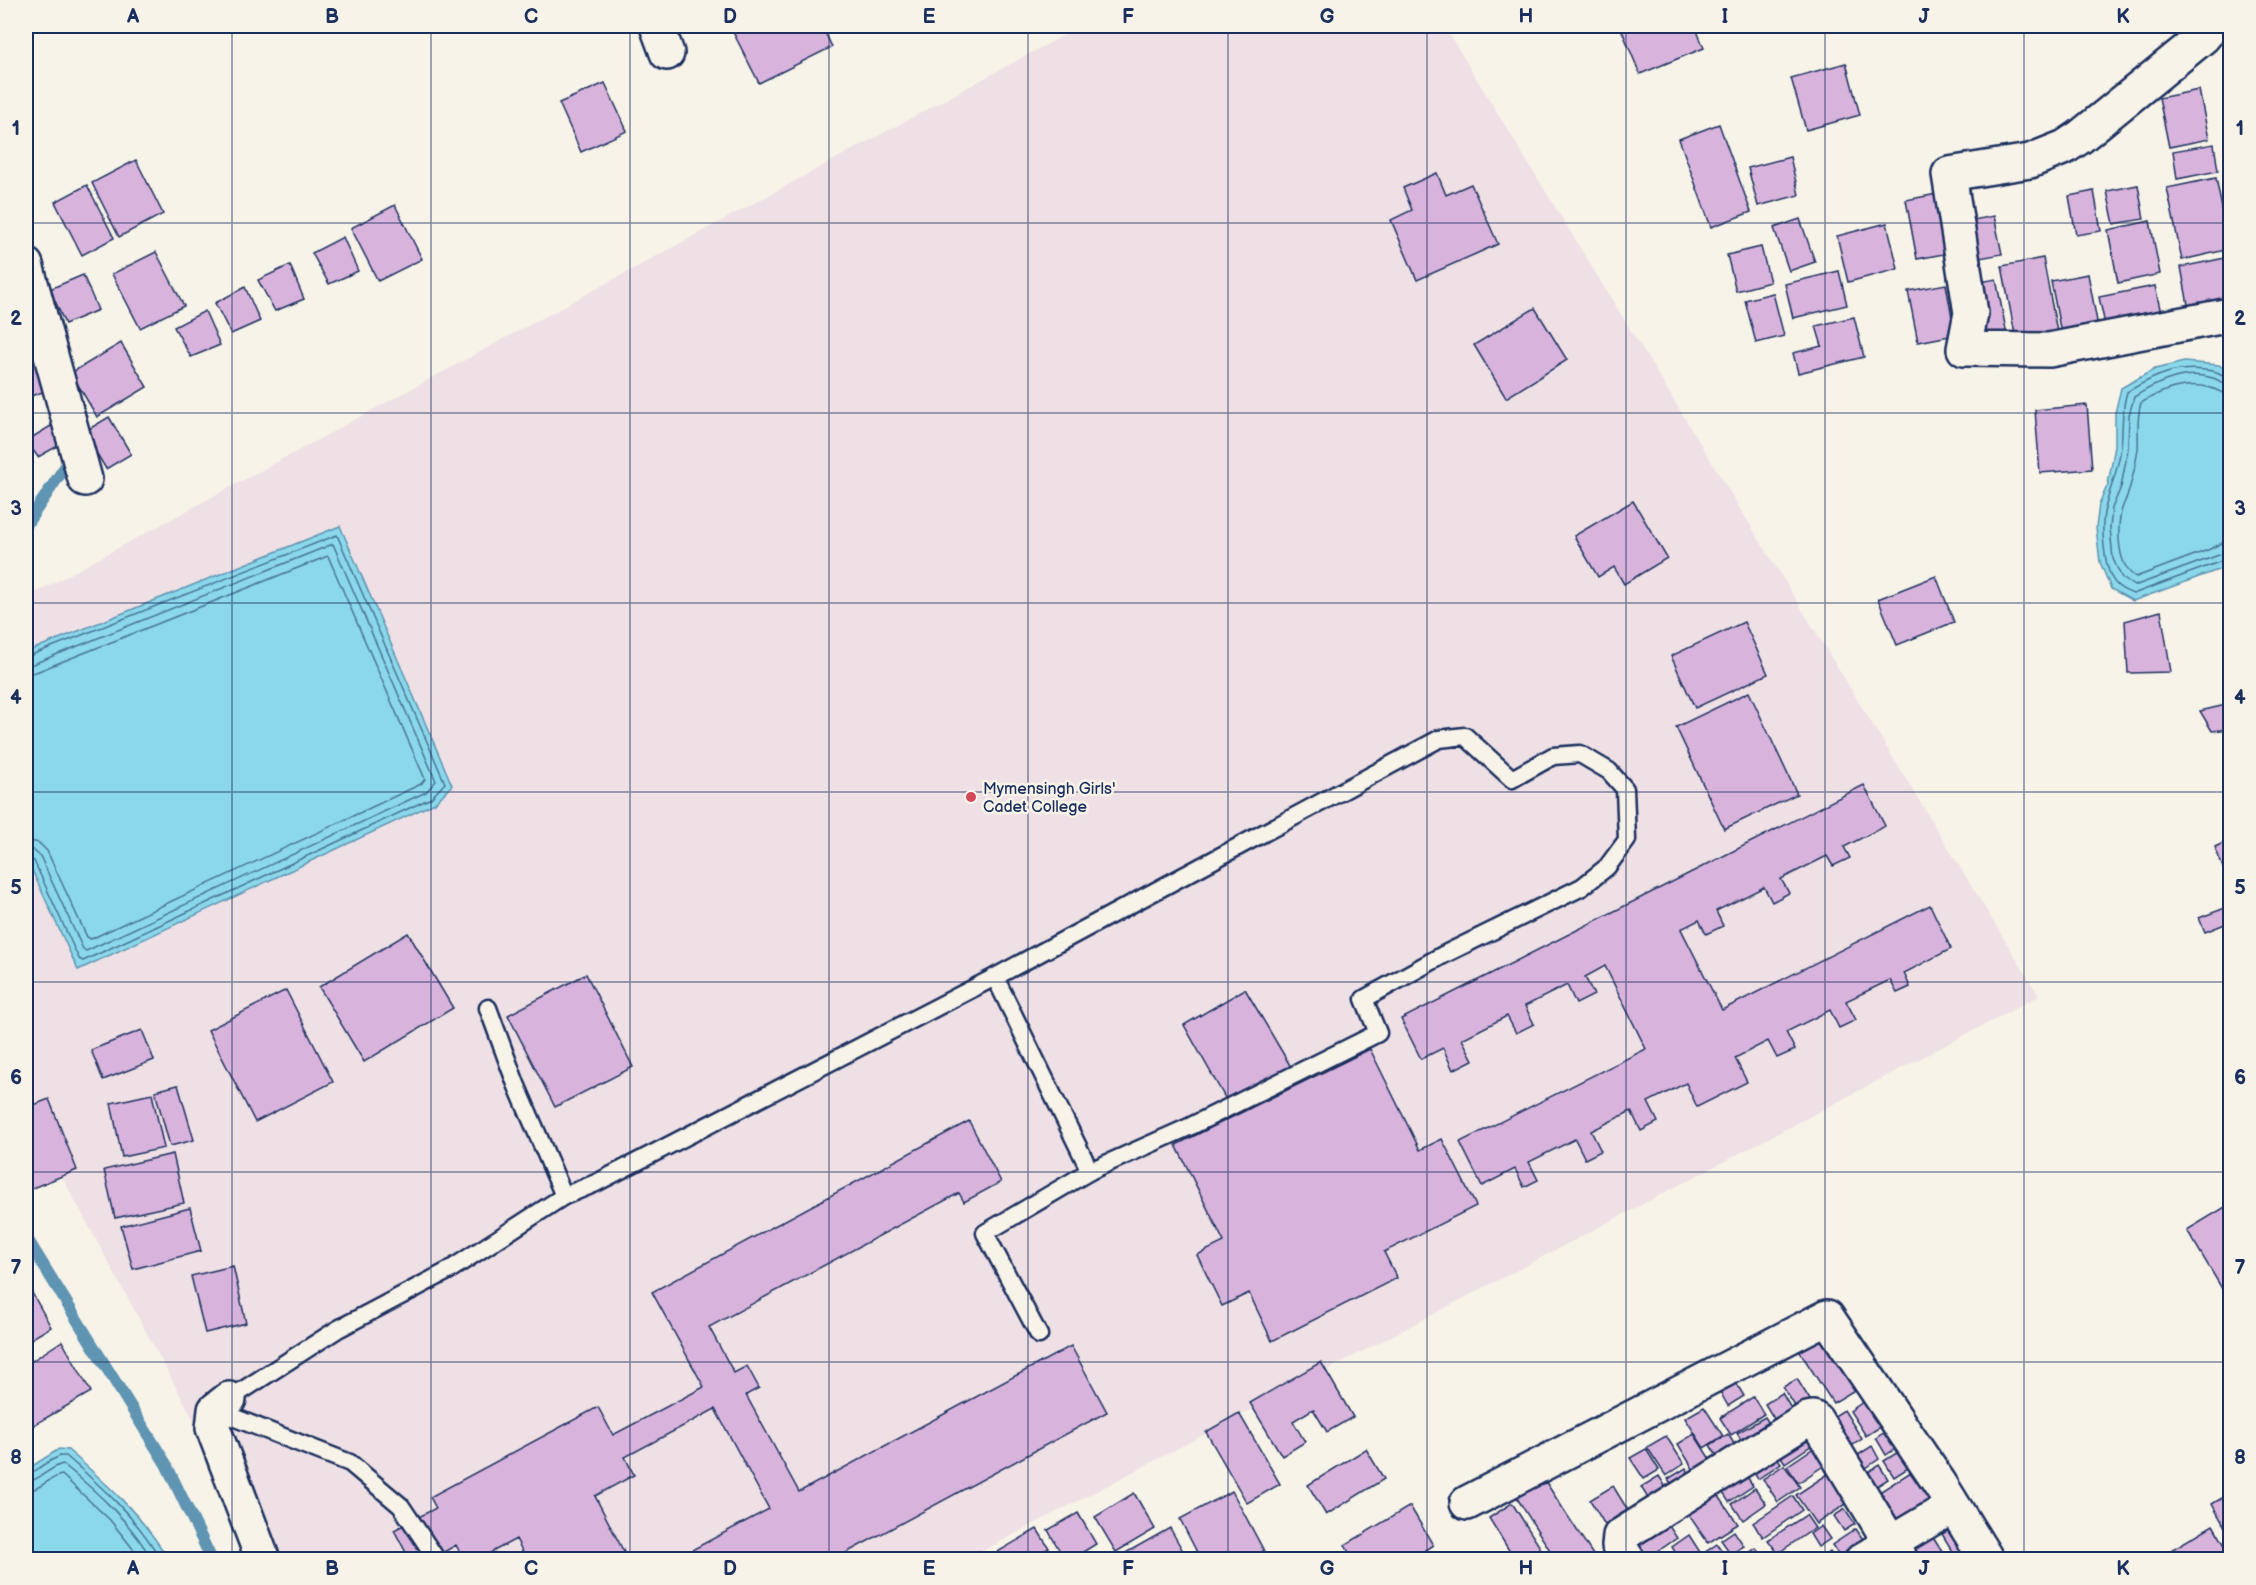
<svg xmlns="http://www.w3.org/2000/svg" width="2256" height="1585" font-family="'Balsamiq Sans',sans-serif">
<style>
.built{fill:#eee0e5}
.water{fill:#8bd8ea;stroke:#5e94b2;stroke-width:1.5}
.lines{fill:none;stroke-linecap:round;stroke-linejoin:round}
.shore{stroke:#487396;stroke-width:1.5}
.stream{stroke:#5e94b2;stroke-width:12}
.building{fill:#d8b4dd;stroke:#1b2f5e;stroke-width:1.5}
.lane-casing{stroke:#1b2f5e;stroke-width:21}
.street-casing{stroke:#1b2f5e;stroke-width:38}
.lane{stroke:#f7f3e8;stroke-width:16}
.street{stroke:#f7f3e8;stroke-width:33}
.grid{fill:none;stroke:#1b2f5e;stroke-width:1.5;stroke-opacity:0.55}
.poi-dot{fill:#d1495b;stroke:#f7f3e8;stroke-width:2}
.labels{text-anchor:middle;stroke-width:5;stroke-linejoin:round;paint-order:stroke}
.poi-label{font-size:16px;fill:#1b2f5e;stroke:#f7f3e8;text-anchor:start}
.neatline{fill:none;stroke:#1b2f5e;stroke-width:2}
.grid-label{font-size:20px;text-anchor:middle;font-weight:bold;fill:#1b2f5e}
</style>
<rect width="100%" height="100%" fill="#f7f3e8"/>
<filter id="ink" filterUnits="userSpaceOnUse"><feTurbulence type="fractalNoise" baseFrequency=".0167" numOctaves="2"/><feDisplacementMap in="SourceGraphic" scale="12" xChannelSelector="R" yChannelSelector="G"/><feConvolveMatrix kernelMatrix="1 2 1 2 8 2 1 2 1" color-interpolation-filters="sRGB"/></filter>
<g filter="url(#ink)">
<polygon class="built" points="1081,26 1444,26 2039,996 967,1559 269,1559 26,1110 26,598"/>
<g class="water">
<polygon points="2184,362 2219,365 2230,373 2230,563 2218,570 2133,601 2111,589 2100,562 2096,528 2099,504 2108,484 2115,446 2115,413 2121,388 2155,369"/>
<polygon points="340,526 452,785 435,803 78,970 26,857 26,652"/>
<path d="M59 1449 68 1450C105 1482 143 1516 168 1559H26V1470Z"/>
</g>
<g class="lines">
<g class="shore">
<path d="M2230 378C2224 377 2220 372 2213 371 2178 365 2157 374 2127 392 2121 411 2123 427 2121 447 2119 467 2111 485 2106 505 2100 522 2103 572 2117 585 2121 589 2128 592 2133 594L2230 558"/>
<path d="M2230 385C2223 385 2220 380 2213 378 2185 369 2157 382 2134 397L2129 415 2128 449 2121 487 2112 508 2110 528 2113 559 2122 578 2134 586 2230 551"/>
<path d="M2230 394C2222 394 2216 389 2208 387 2183 382 2162 390 2141 403 2136 418 2139 433 2138 449 2136 462 2133 477 2129 490 2127 498 2123 504 2121 512 2117 530 2117 567 2136 577L2208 550 2222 543 2230 542"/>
<polyline points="26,657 337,535 445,783 431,798 83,961 79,959 34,861 26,857"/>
<polyline points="26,665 33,664 333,544 436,781 426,792 86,951 83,949 40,856 33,850 26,849"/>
<polyline points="26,674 36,672 328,556 425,779 421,784 91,939 87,937 47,851 39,843 26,840"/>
<path d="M26 1474H30L48 1462 60 1456H66C101 1486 138 1519 161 1560"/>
<path d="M26 1482C40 1481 49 1467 63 1464 96 1491 131 1522 152 1560"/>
<path d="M26 1491C41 1490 49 1477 62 1475L110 1520 142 1560"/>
</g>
<g class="stream">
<polyline points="26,525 73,455"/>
<polyline points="26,1237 166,1464 212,1560"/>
</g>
</g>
<g class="building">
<polygon points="730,26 822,26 832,47 759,83"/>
<polygon points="1620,26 1695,26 1704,48 1640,74"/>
<polygon points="1846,63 1860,115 1806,130 1791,78"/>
<polygon points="605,83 627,131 581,152 559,103"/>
<polygon points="2199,90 2209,139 2169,147 2159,98"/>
<polygon points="1719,124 1751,212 1711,227 1679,139"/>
<polygon points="2214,144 2218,171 2177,179 2173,151"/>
<polygon points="1790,157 1799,195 1758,206 1748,168"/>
<polygon points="136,160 163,214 119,237 92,183"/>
<polygon points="1437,173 1446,195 1471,184 1498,244 1417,280 1391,220 1412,210 1403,188"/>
<polygon points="2216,178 2230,249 2182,260 2167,188"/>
<polygon points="87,185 114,238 82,255 55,202"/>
<polygon points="2138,185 2144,219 2114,224 2107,191"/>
<polygon points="2094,191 2101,231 2076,235 2069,196"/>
<polygon points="1942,193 1954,252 1917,259 1906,200"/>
<polygon points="395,205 422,259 378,281 351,228"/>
<polygon points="1994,216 2002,254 1980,258 1973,220"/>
<polygon points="1800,219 1815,262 1789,271 1774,228"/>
<polygon points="2150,221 2160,274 2118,283 2108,230"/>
<polygon points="1887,223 1898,269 1848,282 1837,236"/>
<polygon points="343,237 358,271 329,284 312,253"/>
<polygon points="1761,247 1770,282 1736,291 1727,255"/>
<polygon points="156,252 184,306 140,328 112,274"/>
<polygon points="2230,257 2230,302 2189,310 2181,267"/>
<polygon points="2043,258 2058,337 2017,345 2002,266"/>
<polygon points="290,265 304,299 275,311 258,280"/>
<polygon points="1839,271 1847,305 1793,318 1785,284"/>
<polygon points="2088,274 2099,332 2062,339 2051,281"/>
<polygon points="83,275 98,310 65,324 50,289"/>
<polygon points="1996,279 2007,335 1980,340 1969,284"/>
<polygon points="1946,284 1955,335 1918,342 1908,291"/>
<polygon points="2155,286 2162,318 2106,329 2099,297"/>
<polygon points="245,287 260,321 231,334 215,303"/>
<polygon points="1773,293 1784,336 1756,343 1745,300"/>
<polygon points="1535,308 1567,360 1506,398 1474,345"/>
<polygon points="205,311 220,345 191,357 174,327"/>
<polygon points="1854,317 1864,357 1798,373 1793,353 1822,346 1816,326"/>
<polygon points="26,338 32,359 26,361"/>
<polygon points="121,343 147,387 97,417 71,373"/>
<polygon points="38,362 48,390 26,398 26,366"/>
<polygon points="2087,405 2092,469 2040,473 2035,410"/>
<polygon points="109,417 131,454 106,469 84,432"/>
<polygon points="54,424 65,442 38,457 26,441"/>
<polygon points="26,450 33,463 26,467"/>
<polygon points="1633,501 1667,558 1624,584 1614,567 1598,577 1574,536"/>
<polygon points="1936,576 1954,622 1897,645 1878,599"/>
<polygon points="2161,611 2171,672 2128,673 2125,621"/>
<polygon points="1744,622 1768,674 1695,708 1671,656"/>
<polygon points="1749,692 1797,794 1724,829 1676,727"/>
<polygon points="2230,704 2230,729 2212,731 2200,711"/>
<polygon points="1864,785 1885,826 1844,847 1850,858 1833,866 1827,856 1781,879 1789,893 1772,902 1764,887 1716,911 1723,926 1706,934 1699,920 1681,929 1722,1010 1930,905 1951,949 1904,973 1910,987 1897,993 1890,980 1846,1001 1856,1020 1839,1028 1830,1010 1786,1032 1795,1050 1777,1058 1768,1041 1735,1058 1747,1082 1697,1107 1686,1083 1648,1102 1658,1122 1641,1131 1631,1111 1591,1131 1601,1151 1585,1159 1575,1139 1529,1162 1538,1180 1524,1187 1515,1169 1482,1186 1460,1142 1646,1049 1605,966 1585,977 1594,995 1576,1004 1567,985 1525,1006 1534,1024 1516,1033 1507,1016 1462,1039 1473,1060 1453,1070 1443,1048 1421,1059 1401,1019"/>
<polygon points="2230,840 2230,886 2215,847"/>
<polygon points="2230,906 2230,922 2205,932 2199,918"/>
<polygon points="408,933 453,1008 364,1062 319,987"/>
<polygon points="586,974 633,1067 555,1107 508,1015"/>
<polygon points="1245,989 1291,1067 1228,1103 1184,1025"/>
<polygon points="286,990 333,1082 255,1122 208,1030"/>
<polygon points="142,1030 154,1060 103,1080 91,1050"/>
<polygon points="1370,1049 1420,1150 1442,1139 1476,1206 1384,1252 1397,1278 1272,1341 1249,1293 1222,1306 1197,1255 1224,1242 1176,1145"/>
<polygon points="178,1085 194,1140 170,1146 155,1091"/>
<polygon points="152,1094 164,1148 122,1157 111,1103"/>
<polygon points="49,1099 77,1170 30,1189 26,1178 26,1108"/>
<polygon points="969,1121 1001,1182 964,1202 959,1193 709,1327 734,1373 747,1366 759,1388 746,1395 799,1492 1071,1346 1107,1412 833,1560 692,1560 688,1552 769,1509 715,1409 625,1457 634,1475 595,1496 628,1560 527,1560 516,1539 477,1560 464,1560 456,1545 430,1560 410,1560 394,1530 436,1508 430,1497 598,1407 613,1435 704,1387 652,1292"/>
<polygon points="173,1154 184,1203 115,1218 104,1170"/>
<polygon points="2230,1204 2230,1302 2187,1230"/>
<polygon points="190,1208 201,1251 133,1269 121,1226"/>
<polygon points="233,1266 246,1323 205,1333 191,1276"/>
<polygon points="26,1282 51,1327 26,1342"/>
<polygon points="1829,1330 1863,1385 1833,1403 1798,1349"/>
<polygon points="62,1341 91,1392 27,1429 26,1427 26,1365"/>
<polygon points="1321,1362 1353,1417 1327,1432 1313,1409 1293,1421 1305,1442 1282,1456 1250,1403"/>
<polygon points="1733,1378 1744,1396 1728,1406 1718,1388"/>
<polygon points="1797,1379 1812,1403 1798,1411 1783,1387"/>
<polygon points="1782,1393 1796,1417 1779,1427 1765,1404"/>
<polygon points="1872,1396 1888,1422 1866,1436 1850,1411"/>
<polygon points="1753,1397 1764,1414 1731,1435 1720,1418"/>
<polygon points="1704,1407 1723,1436 1704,1448 1685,1418"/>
<polygon points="1844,1410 1862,1439 1844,1451 1825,1422"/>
<polygon points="1239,1413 1280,1484 1247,1503 1206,1432"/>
<polygon points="1765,1417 1774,1431 1746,1448 1737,1433"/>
<polygon points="1810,1422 1821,1439 1785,1463 1774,1445"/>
<polygon points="1894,1426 1904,1443 1886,1455 1876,1438"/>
<polygon points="1694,1434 1715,1467 1698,1477 1678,1444"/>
<polygon points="1728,1434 1741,1455 1723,1466 1710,1445"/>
<polygon points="1666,1436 1684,1464 1666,1476 1647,1447"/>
<polygon points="1821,1443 1832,1460 1798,1483 1787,1466"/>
<polygon points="1769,1446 1781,1463 1758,1479 1746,1462"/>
<polygon points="1872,1446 1879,1459 1866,1468 1858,1455"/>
<polygon points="1906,1447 1916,1463 1894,1477 1884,1461"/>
<polygon points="1366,1449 1384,1479 1326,1515 1308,1485"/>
<polygon points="1646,1449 1659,1470 1644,1479 1630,1458"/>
<polygon points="1784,1465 1800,1487 1778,1502 1763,1479"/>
<polygon points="1879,1465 1888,1479 1871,1490 1862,1476"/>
<polygon points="1686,1468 1695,1483 1678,1494 1668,1479"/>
<polygon points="1837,1468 1857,1497 1816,1524 1796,1495"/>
<polygon points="1538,1470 1595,1558 1592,1560 1556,1560 1510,1487"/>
<polygon points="1743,1470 1753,1486 1729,1502 1719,1487"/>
<polygon points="1914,1470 1936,1505 1891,1533 1870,1498"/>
<polygon points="1659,1476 1672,1497 1654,1508 1641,1487"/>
<polygon points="1613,1486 1637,1525 1614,1540 1590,1500"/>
<polygon points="1755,1488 1766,1504 1743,1520 1732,1504"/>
<polygon points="1714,1489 1738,1524 1708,1543 1684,1508"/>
<polygon points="1232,1491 1264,1551 1247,1560 1201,1560 1180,1519"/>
<polygon points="1134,1493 1155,1529 1116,1552 1095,1517"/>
<polygon points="2230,1493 2230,1536 2212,1504"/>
<polygon points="1793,1496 1802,1510 1763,1537 1753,1523"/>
<polygon points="1512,1503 1548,1560 1515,1560 1489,1518"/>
<polygon points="1410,1506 1433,1545 1410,1560 1353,1560 1345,1545"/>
<polygon points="1845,1509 1855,1524 1844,1531 1834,1516"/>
<polygon points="1078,1513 1096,1544 1070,1560 1065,1560 1048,1530"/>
<polygon points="1806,1515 1815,1528 1778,1553 1768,1540"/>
<polygon points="1663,1517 1677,1538 1645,1560 1635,1560 1624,1543"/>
<polygon points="1958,1525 1972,1547 1956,1557 1942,1534"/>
<polygon points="2213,1525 2230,1554 2230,1560 2176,1560 2171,1550"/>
<polygon points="1821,1526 1830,1539 1818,1547 1810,1534"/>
<polygon points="1170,1528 1188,1560 1113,1560"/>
<polygon points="1037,1529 1049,1548 1028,1560 991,1560 989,1557"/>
<polygon points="1856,1529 1869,1548 1851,1560 1842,1560 1832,1545"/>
<polygon points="1734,1531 1744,1546 1731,1554 1721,1540"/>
<polygon points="1929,1531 1947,1560 1917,1560 1908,1545"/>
<polygon points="1689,1535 1705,1560 1680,1560 1672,1547"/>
<polygon points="1717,1544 1728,1559 1726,1560 1709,1560 1704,1553"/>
<polygon points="1756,1548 1764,1560 1739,1560"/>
<polygon points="979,1551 984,1560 966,1560"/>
<polygon points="1830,1552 1835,1560 1819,1560"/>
</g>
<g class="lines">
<defs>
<g id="lane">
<polyline points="995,977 1439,739 1465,736 1512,779 1553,756 1580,754 1609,771 1625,789 1627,840 1607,867 1582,887 1443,955 1364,999 1378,1033 1191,1126 1090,1171 985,1233 1039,1335"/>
<polyline points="488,1008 516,1084 564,1196 596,1183 995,977 1090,1171"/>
<polyline points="229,1399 338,1329 448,1271 564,1196"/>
<polyline points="215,1410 350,1463 401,1506 437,1560"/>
</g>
<g id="street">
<polyline points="657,26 667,53"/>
<polyline points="2212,26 2203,37 2080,137 2065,147 2030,161 1949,174 1971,313 1964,349 2049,350 2230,315"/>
<polyline points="26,265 85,479"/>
<polyline points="229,1399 215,1410 213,1428 263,1560"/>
<polyline points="1467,1503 1827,1317 1940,1484 1987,1560"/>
<polyline points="1628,1560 1619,1546 1620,1536 1808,1419 1813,1418 1816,1420 1901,1560"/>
<polyline points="1862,1560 1953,1506"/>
</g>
</defs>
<use href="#lane" class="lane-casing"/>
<use href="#street" class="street-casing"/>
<use href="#lane" class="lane"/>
<use href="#street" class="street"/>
</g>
</g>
<path class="grid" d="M232 26V1560M431 26V1560M630 26V1560M829 26V1560M1028 26V1560M1228 26V1560M1427 26V1560M1626 26V1560M1825 26V1560M2024 26V1560M26 223H2230M26 413H2230M26 603H2230M26 792H2230M26 982H2230M26 1172H2230M26 1362H2230"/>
<circle class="poi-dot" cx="971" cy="797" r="6"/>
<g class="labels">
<g class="poi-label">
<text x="983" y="794">Mymensingh Girls'<tspan x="983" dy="18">Cadet College</tspan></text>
</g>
</g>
<rect width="2256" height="1585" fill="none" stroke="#f7f3e8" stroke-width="66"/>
<rect x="33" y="33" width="2190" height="1519" class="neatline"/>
<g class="grid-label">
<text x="133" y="23">A</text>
<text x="332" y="23">B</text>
<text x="531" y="23">C</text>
<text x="730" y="23">D</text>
<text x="929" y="23">E</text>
<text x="1128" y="23">F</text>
<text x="1327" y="23">G</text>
<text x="1526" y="23">H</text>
<text x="1725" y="23">I</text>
<text x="1924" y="23">J</text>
<text x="2123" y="23">K</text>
<text x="16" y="135">1</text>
<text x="2240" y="135">1</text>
<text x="16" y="325">2</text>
<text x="2240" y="325">2</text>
<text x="16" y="515">3</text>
<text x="2240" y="515">3</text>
<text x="16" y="704">4</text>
<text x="2240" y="704">4</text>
<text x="16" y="894">5</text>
<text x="2240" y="894">5</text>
<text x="16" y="1084">6</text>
<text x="2240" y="1084">6</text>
<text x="16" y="1274">7</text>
<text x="2240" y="1274">7</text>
<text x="16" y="1464">8</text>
<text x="2240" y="1464">8</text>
<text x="133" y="1575">A</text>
<text x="332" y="1575">B</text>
<text x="531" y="1575">C</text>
<text x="730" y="1575">D</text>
<text x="929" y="1575">E</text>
<text x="1128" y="1575">F</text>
<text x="1327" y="1575">G</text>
<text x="1526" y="1575">H</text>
<text x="1725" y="1575">I</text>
<text x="1924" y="1575">J</text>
<text x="2123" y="1575">K</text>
</g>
</svg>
